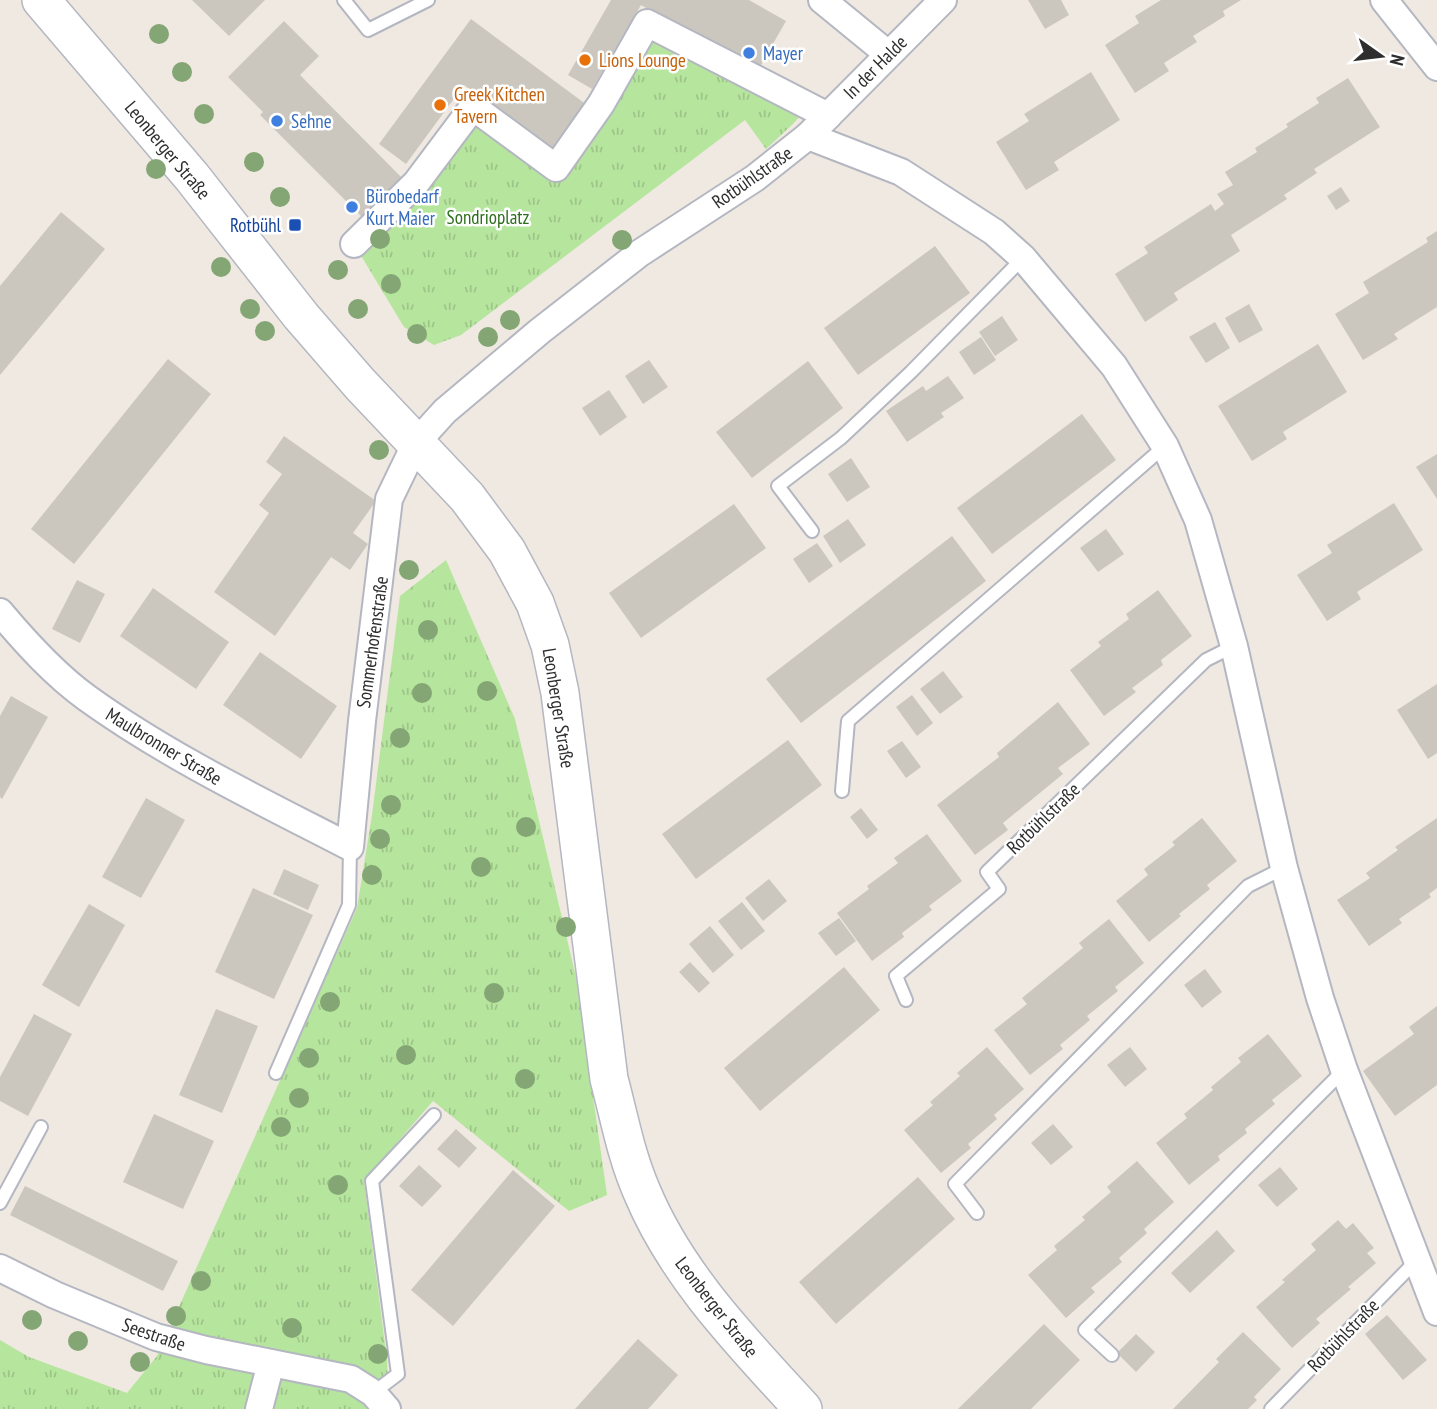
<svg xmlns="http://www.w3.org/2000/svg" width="1437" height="1409" font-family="'PT Sans Narrow',sans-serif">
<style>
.park{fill:url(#park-tufts)}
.building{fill:#cbc7bf}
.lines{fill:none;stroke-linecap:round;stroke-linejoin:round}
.lane-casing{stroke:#b4b7c1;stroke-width:16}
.street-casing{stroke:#b4b7c1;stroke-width:30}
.secondary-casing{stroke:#b4b7c1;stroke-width:40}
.lane{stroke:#fff;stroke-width:12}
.street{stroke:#fff;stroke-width:26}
.secondary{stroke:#fff;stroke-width:37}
.tree{fill:#84a574}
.shop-dot{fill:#3f7fe0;stroke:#fff;stroke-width:2.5}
.food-dot{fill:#e8710a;stroke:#fff;stroke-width:2.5}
.transit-dot{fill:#1a4fb4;stroke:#fff;stroke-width:2.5}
.labels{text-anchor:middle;stroke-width:5;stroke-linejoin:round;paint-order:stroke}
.shop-label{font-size:19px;fill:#366cbe;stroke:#fff;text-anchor:start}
.food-label{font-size:19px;fill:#c56008;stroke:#fff;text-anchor:start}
.street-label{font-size:19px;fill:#2e2e2e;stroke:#fff}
.park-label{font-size:19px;fill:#2c6e1b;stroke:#fff}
.transit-label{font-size:19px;fill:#164399;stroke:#fff;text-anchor:end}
</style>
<defs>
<pattern id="park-tufts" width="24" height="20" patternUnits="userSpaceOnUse" patternTransform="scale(1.75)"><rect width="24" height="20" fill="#b6e59e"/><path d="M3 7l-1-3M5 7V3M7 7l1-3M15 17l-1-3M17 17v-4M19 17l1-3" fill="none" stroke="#9dc588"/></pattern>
</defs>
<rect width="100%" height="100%" fill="#efe9e1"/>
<g class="park">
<polygon points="647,23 814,100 793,124 766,149 745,120 461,335 434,345 404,327 354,244 473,107 556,168"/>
<polygon points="446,560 515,719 576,977 607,1195 569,1211 433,1101 364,1181 387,1360 389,1409 0,1409 0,1340 29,1357 127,1393 157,1356 357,908 372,815 400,596"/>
</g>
<g class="building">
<polygon points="192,0 265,0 229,36"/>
<polygon points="611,0 749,0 786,21 757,72 641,5 592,89 568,75"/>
<polygon points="1028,0 1061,0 1069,15 1045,29"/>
<polygon points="1161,0 1241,0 1223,11 1225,16 1193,36 1197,42 1164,63 1169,71 1135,93 1105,45 1139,23 1135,16"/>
<polygon points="471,19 591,108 558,154 464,85 406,164 379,144"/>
<polygon points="284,21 319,56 300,75 407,183 367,222 260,115 263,112 228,77"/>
<polygon points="1091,72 1120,120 1054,162 1059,170 1026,190 996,142 1029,121 1024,114"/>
<polygon points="1348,78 1380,127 1314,169 1317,173 1284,195 1287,199 1231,235 1240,251 1174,293 1178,300 1145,322 1115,274 1148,253 1144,247 1211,204 1215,211 1224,204 1217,194 1233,185 1225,172 1257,152 1255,148 1288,127 1286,124 1319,103 1316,98"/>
<polygon points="1341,187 1350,201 1336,210 1327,196"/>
<polygon points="61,212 105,249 0,375 0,286"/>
<polygon points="1437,231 1437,307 1394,334 1398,339 1363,360 1335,314 1369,293 1363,282 1428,242 1426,238"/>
<polygon points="935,246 970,293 858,375 824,328"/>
<polygon points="1249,304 1263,330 1239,343 1225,318"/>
<polygon points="1002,316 1018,340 995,356 979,332"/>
<polygon points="1215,322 1230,348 1206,363 1189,337"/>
<polygon points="981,337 996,360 974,375 959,352"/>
<polygon points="1318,344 1347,392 1283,432 1287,439 1252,461 1218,406"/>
<polygon points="168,359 211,394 74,564 31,529"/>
<polygon points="649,360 668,387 643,404 625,376"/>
<polygon points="808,361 843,408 752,478 716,432"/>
<polygon points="948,376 964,398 941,413 944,417 907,442 886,411 923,386 926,391"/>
<polygon points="609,390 627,417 600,436 582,408"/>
<polygon points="1082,414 1116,460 992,554 957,508"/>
<polygon points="284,436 376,501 353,533 368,544 350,570 331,557 275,636 214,592 269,513 259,505 282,474 266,462"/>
<polygon points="1437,454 1437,499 1416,467"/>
<polygon points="851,458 870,487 847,502 828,474"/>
<polygon points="1394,503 1423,550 1357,592 1361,599 1327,621 1297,575 1332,553 1327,545"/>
<polygon points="734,504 766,548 641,638 609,593"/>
<polygon points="848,519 866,545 840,563 823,536"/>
<polygon points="1106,529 1124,554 1098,572 1080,548"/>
<polygon points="952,536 986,581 801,723 766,679"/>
<polygon points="817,543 833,566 809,583 793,559"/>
<polygon points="77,580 105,594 80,643 52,629"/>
<polygon points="153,588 229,642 196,689 120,636"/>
<polygon points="1158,590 1192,636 1161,660 1163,665 1132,688 1136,692 1104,716 1070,670 1101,646 1098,642 1129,619 1126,614"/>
<polygon points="260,652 337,706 301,759 223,705"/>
<polygon points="943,671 963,697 940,714 920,689"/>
<polygon points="1437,684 1437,753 1428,759 1397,710"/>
<polygon points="912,695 933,723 917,736 896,707"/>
<polygon points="11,696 48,717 2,799 0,797 0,716"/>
<polygon points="1058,702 1090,744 1058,768 1063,774 1003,823 1008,830 975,855 937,805 999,757 997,753"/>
<polygon points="788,740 822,785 696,879 662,834"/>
<polygon points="902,741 921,767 906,778 887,751"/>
<polygon points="146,798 185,820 141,898 102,877"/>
<polygon points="861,808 878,830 867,839 850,817"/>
<polygon points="1202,818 1237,861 1207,885 1210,889 1179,914 1181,916 1149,942 1116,901 1148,875 1144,869 1175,845 1172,842"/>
<polygon points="1437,818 1437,888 1429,894 1431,897 1399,919 1402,923 1369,946 1337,900 1370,878 1366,873 1398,850 1395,847"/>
<polygon points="927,834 962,881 929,906 932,910 902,933 904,937 872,961 837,913 869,889 867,886 898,863 894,858"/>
<polygon points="284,869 319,885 308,910 273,894"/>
<polygon points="769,879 787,901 763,921 745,898"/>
<polygon points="253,888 313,915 274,999 215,972"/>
<polygon points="742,902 765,931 741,950 718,921"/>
<polygon points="89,904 125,925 79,1007 42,985"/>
<polygon points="839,918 856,941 836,956 818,933"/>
<polygon points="1109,919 1144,963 1115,987 1118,991 1087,1016 1090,1020 1060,1045 1063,1049 1030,1075 994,1030 1027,1004 1022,998 1083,948 1079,943"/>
<polygon points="710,926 734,955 713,973 689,944"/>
<polygon points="690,962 710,983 699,993 679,972"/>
<polygon points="844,967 880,1010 760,1111 724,1068"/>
<polygon points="1205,969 1222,992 1202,1008 1184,985"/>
<polygon points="1437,1006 1437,1085 1395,1116 1363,1071 1414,1034 1409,1027"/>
<polygon points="216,1009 258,1026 222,1113 179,1095"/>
<polygon points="34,1014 72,1034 28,1116 0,1101 0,1077"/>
<polygon points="1268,1034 1302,1076 1272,1100 1275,1104 1245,1129 1247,1133 1218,1156 1220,1160 1189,1185 1156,1143 1187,1118 1184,1114 1213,1090 1211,1087 1241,1062 1238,1058"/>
<polygon points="987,1047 1024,1089 994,1115 997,1119 968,1144 971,1148 941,1173 904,1130 933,1105 930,1102 960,1076 957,1073"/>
<polygon points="1130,1047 1147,1069 1125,1087 1107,1065"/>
<polygon points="154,1114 214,1141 183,1209 123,1182"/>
<polygon points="1053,1124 1073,1147 1051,1165 1031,1143"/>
<polygon points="456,1129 477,1148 459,1168 437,1149"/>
<polygon points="1137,1161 1174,1202 1144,1229 1147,1233 1119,1258 1122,1262 1091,1288 1095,1292 1066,1318 1028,1275 1057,1250 1054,1246 1085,1220 1082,1217 1111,1192 1107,1187"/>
<polygon points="419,1165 442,1186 422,1207 399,1186"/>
<polygon points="1280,1167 1298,1189 1277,1207 1258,1185"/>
<polygon points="513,1170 555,1206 453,1326 411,1290"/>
<polygon points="918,1177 955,1219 836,1324 799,1282"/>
<polygon points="25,1186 178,1261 163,1291 10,1215"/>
<polygon points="1338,1220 1346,1229 1353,1223 1374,1248 1367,1253 1376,1263 1348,1287 1351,1289 1316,1319 1320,1323 1292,1348 1256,1307 1285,1282 1282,1280 1316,1250 1311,1244"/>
<polygon points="1217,1230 1235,1251 1190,1293 1171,1273"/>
<polygon points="1387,1315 1427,1360 1403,1380 1365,1334"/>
<polygon points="1044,1324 1080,1360 1031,1409 958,1409"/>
<polygon points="1243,1332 1281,1369 1254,1397 1257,1400 1248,1409 1173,1409 1219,1362 1216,1359"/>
<polygon points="1136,1334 1155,1352 1136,1372 1117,1353"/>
<polygon points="638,1339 678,1375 651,1406 648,1409 575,1409"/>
</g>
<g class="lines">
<defs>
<g id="lane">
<polyline points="344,0 368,30 428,0"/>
<polyline points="812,531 778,486 841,438 911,372 1023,258"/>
<polyline points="842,791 848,721 1165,446"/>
<polyline points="906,1000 896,976 999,889 987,872 1206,660 1234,646"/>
<polyline points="276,1073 349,905 350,847"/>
<polyline points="0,1203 41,1127"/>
<polyline points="977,1213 955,1184 1248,886 1284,868"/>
<polyline points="1112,1355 1085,1330 1344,1070"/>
<polyline points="373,1393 398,1374 372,1181 434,1115"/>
<polyline points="1271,1409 1416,1261"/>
</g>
<g id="street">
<polyline points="822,0 888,54"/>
<polyline points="1384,0 1437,67"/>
<polyline points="808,136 901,172 994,232 1023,258 1114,366 1165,446 1198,520 1234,646 1284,868 1320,998 1344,1070 1437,1312"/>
<polyline points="354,244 416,183 473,107 556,168 601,104 647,23 828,116"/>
<path d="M0 612C26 643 54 674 87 698 169 757 261 801 350 847L362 721 389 499 416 443 445 411 540 331 640 253 755 178 808 136 943 0"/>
<polyline points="0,1268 55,1295 156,1337 206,1350 351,1379 373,1393 387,1409"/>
<polyline points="259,1409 271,1363"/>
</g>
<path id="secondary" d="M41 0 192 177 301 316 360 384 467 497 507 551 535 603 550 645 560 693 609 1079C619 1116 626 1156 642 1192 677 1276 742 1342 803 1409"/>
</defs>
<use href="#lane" class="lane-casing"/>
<use href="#street" class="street-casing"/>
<use href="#secondary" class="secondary-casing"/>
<use href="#lane" class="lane"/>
<use href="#street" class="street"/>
<use href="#secondary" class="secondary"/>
</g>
<g class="tree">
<circle cx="159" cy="34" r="10"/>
<circle cx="182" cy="72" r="10"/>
<circle cx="204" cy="114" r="10"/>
<circle cx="254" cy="162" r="10"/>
<circle cx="156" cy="169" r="10"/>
<circle cx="280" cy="197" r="10"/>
<circle cx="380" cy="239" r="10"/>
<circle cx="622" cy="240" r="10"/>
<circle cx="221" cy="267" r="10"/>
<circle cx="338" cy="270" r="10"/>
<circle cx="391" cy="284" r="10"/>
<circle cx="250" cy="309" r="10"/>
<circle cx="358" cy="309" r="10"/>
<circle cx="510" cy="320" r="10"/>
<circle cx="265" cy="331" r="10"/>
<circle cx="417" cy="334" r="10"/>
<circle cx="488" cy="337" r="10"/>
<circle cx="379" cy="450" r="10"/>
<circle cx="409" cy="570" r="10"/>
<circle cx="428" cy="630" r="10"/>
<circle cx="487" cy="691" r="10"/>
<circle cx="422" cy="693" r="10"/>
<circle cx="400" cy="738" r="10"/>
<circle cx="391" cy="805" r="10"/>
<circle cx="526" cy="827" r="10"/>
<circle cx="380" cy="839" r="10"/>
<circle cx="481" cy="867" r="10"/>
<circle cx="372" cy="875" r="10"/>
<circle cx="566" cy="927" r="10"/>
<circle cx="494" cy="993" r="10"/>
<circle cx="330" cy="1002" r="10"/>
<circle cx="406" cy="1055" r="10"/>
<circle cx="309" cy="1058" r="10"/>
<circle cx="525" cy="1079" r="10"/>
<circle cx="299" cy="1098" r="10"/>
<circle cx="281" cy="1127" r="10"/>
<circle cx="338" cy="1185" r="10"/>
<circle cx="201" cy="1281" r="10"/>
<circle cx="176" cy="1316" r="10"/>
<circle cx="32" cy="1320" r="10"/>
<circle cx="292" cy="1328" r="10"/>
<circle cx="78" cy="1341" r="10"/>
<circle cx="378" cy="1354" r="10"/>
<circle cx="140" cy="1362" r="10"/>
</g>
<g class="shop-dot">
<circle cx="749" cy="53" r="7"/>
<circle cx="277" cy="121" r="7"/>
<circle cx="352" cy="207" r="7"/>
</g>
<g class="food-dot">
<circle cx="585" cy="60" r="7"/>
<circle cx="440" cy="105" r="7"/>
</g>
<rect class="transit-dot" x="288" y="218" width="14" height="14" rx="3.5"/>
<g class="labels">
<g class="shop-label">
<text x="763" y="60">Mayer</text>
<text x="291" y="128">Sehne</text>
<text x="366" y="203">Bürobedarf<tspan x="366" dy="22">Kurt Maier</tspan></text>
</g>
<g class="food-label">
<text x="599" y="67">Lions Lounge</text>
<text x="454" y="101">Greek Kitchen<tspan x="454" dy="22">Tavern</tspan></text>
</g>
<g class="street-label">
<text transform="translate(875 67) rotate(-45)" y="7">In der Halde</text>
<text transform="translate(168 150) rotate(50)" y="7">Leonberger Straße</text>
<text transform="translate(752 177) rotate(-35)" y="7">Rotbühlstraße</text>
<text transform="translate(372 642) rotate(-82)" y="7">Sommerhofenstraße</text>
<text transform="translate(559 708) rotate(81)" y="7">Leonberger Straße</text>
<text transform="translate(164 746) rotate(31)" y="7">Maulbronner Straße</text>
<text transform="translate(1043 818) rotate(-44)" y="7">Rotbühlstraße</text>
<text transform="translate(717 1307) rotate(52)" y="7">Leonberger Straße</text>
<text transform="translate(154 1334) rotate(19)" y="7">Seestraße</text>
<text transform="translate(1343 1335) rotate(-46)" y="7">Rotbühlstraße</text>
</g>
<g class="park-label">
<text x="488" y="224">Sondrioplatz</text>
</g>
<g class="transit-label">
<text x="281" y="232">Rotbühl</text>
</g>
</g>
<g transform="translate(1381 56) rotate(104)" stroke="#ffffff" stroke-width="5" paint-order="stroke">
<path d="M0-5L12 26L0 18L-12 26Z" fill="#2e2e2e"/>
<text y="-10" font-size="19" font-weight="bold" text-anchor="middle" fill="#2e2e2e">N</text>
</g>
</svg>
